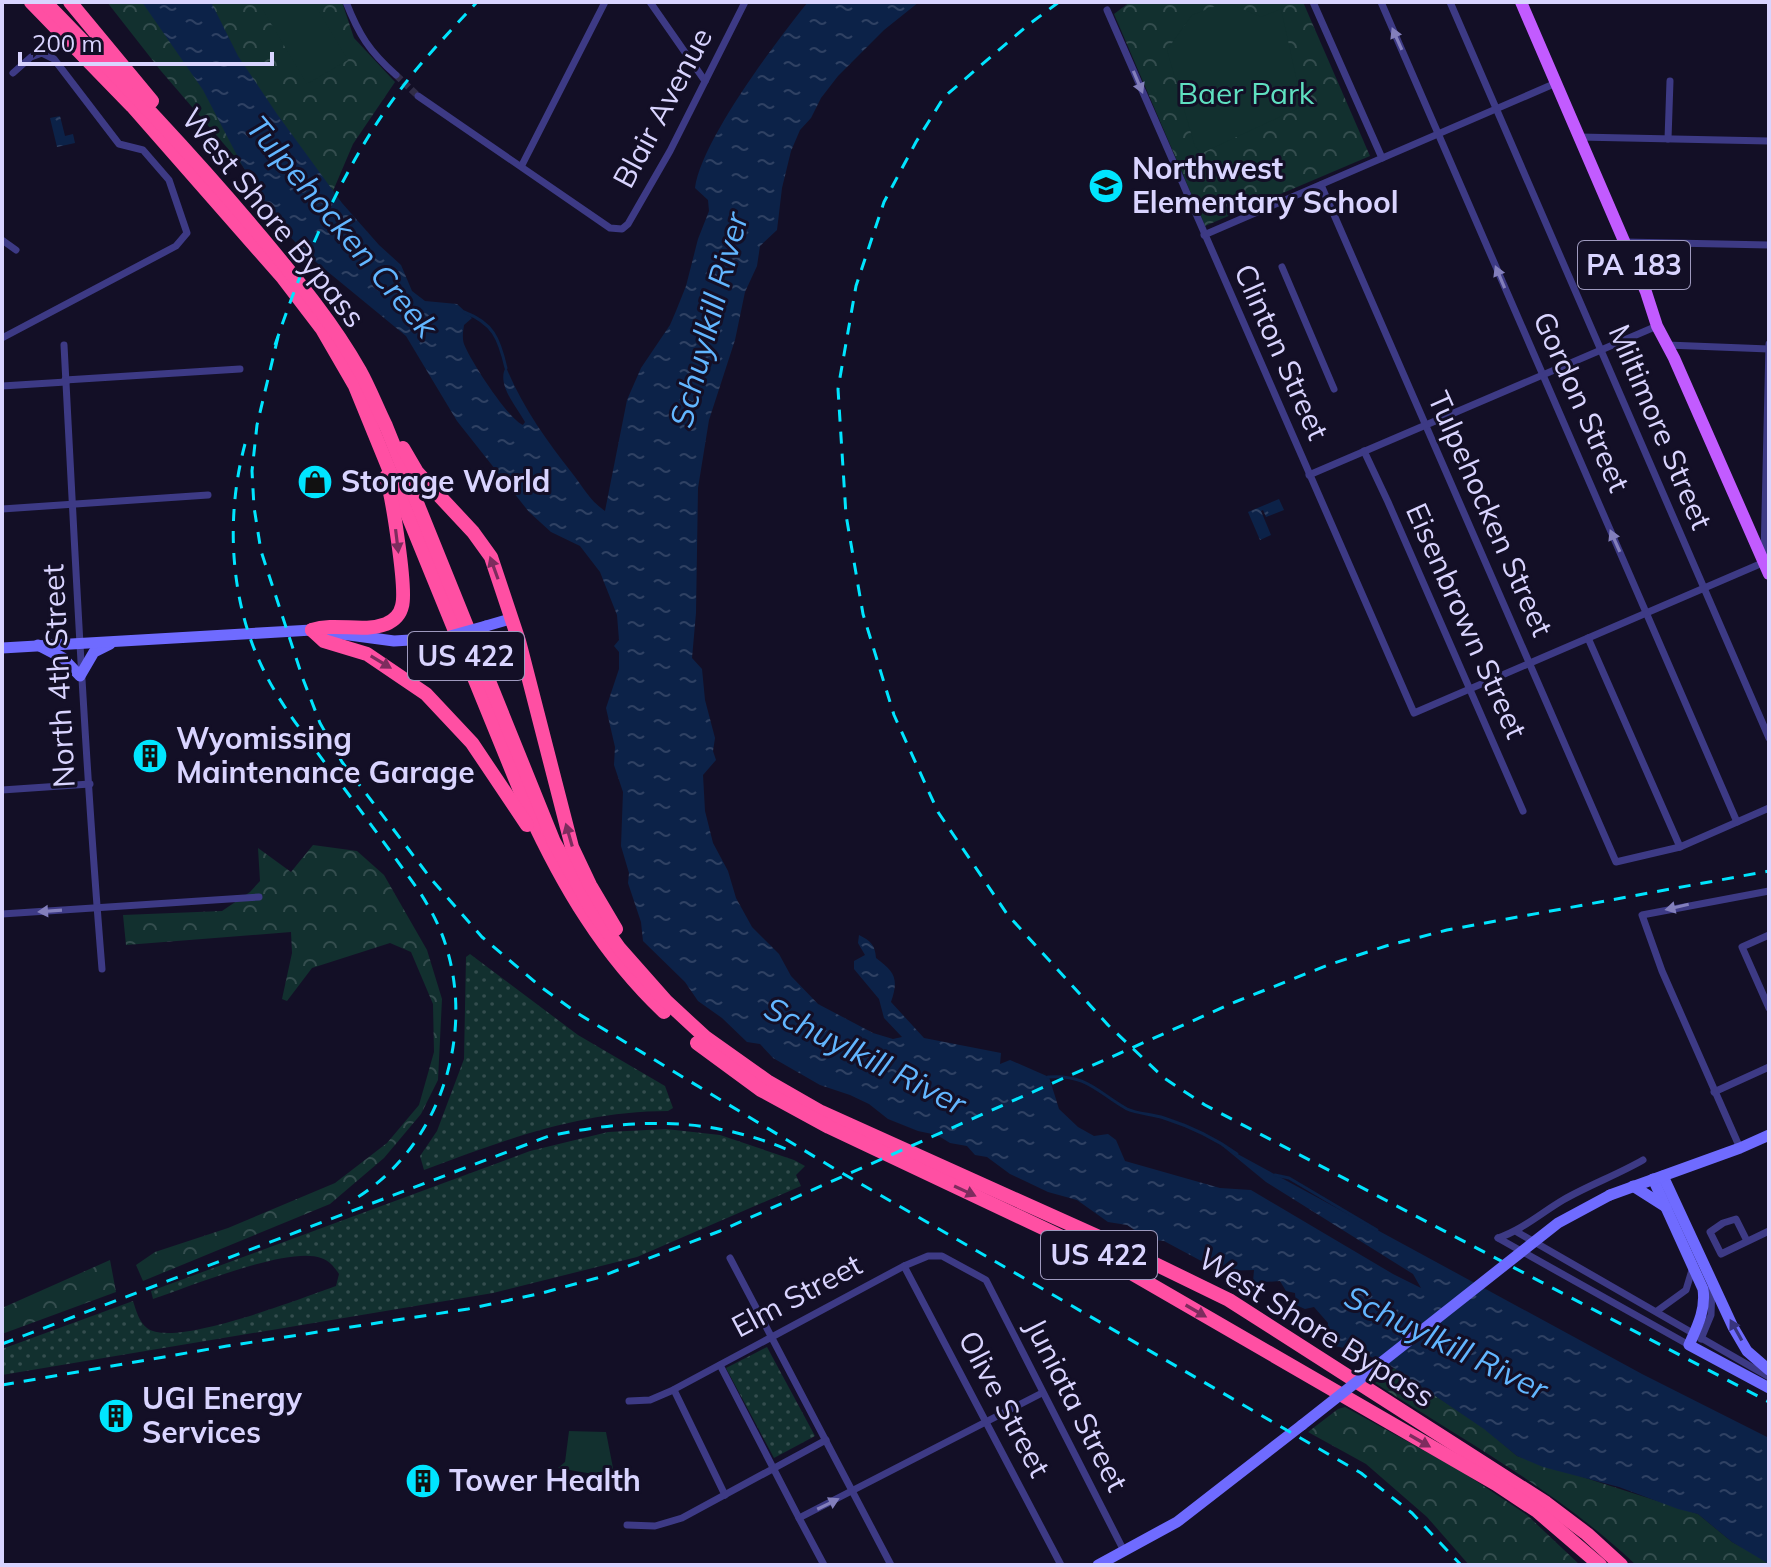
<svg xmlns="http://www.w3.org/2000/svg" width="1771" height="1567" font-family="Mulish,sans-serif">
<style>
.grass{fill:url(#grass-dots)}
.forest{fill:url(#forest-crowns)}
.garden{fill:#12302f}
.water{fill:url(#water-ripples)}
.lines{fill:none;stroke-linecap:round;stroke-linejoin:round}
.stream{stroke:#0c2248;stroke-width:3}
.street-tunnel{stroke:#312d47;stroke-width:7;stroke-dasharray:7 3.5;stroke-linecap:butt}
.street{stroke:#3d3a85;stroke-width:7}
.secondary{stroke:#6f6bff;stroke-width:11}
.primary{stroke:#c25bff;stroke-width:12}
.highway{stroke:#ff4fa3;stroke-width:14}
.rail{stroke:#00e5ff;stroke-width:3;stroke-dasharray:12 10;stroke-linecap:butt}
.secondary-bridge{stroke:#6f6bff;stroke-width:11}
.oneway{fill:#837fbc}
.oneway2{fill:#7d2c5e}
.oneway3{fill:#38347d}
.labels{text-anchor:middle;stroke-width:6;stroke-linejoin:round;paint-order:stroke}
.shield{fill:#130f26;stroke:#9e99be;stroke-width:2}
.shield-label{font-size:28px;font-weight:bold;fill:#d9d4ff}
.park-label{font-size:30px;fill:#5fe0c0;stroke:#130f26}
.street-label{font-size:30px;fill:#d9d4ff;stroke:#130f26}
.poi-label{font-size:30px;font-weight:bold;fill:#d9d4ff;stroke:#130f26;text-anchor:start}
.water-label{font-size:32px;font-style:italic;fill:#62b6ff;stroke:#130f26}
</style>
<defs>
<pattern id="grass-dots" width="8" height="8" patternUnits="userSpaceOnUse" patternTransform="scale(2)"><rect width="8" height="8" fill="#12302f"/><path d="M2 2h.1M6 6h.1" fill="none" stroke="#344d4e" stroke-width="1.8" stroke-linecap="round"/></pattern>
<pattern id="forest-crowns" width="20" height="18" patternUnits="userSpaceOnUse" patternTransform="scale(2)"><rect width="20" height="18" fill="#12302f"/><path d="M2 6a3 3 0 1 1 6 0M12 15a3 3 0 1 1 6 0" fill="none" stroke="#344d4e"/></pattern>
<pattern id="water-ripples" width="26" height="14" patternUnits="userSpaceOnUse" patternTransform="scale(2)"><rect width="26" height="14" fill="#0c2248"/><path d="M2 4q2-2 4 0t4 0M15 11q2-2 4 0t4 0" fill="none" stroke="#2f4163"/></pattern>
</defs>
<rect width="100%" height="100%" fill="#130f26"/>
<g class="grass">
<path d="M470 954 578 1035 665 1086 673 1108 668 1111C581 1111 504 1140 424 1170L420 1156 437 1131 464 1059 466 957Z"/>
<path d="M666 1129 720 1135 794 1160 805 1166 796 1175 801 1186 637 1257 493 1293 2 1375V1349L133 1301C136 1310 139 1322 147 1328 173 1349 304 1297 336 1286L339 1274C335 1268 329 1260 321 1258 288 1246 189 1287 153 1299L151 1291 530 1151 608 1132Z"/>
<polygon points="767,1347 815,1436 774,1458 726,1368"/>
</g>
<g class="forest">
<polygon points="107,2 342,2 354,38 395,82 353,144 333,191 287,233 271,212 242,165 161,71"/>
<polygon points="1130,2 1303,2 1370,156 1205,226 1114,14"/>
<polygon points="313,845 357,851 384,875 427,950 442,999 438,1080 421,1114 384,1158 330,1204 143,1281 136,1265 155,1252 228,1228 335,1183 387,1143 419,1105 434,1052 433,1004 411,952 390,943 312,968 287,1001 282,999 292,953 291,932 126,945 123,915 222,911 250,892 260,881 258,848 291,872"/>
<polygon points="110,1260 116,1292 2,1334 2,1308"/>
<path d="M1394 1368 1485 1429 1517 1456 1698 1514 1732 1542 1765 1560 1769 1565H1636C1559 1492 1463 1440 1375 1383Z"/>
<polygon points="1345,1407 1461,1471 1527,1515 1580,1565 1469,1565 1427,1517 1366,1464 1308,1432 1338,1409"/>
</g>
<g class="garden">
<polygon points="266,2 313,2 348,60 307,84 260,5"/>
<polygon points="1226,2 1261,17 1281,9 1302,104 1301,107 1202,153 1195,147 1167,50 1192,15"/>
<polygon points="569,1431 606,1432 614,1473 587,1473 558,1468 565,1462"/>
</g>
<g class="water">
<path d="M142 2H211L238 56 277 114 342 203 379 245 401 265 412 291 425 301 457 304 472 318 464 325C463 332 462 337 464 344 470 360 508 419 523 425L525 422C516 406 496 384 506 367 522 406 546 440 572 473 583 487 590 501 605 511L627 400 641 368 670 325 676 311 686 286 698 239 709 211 708 200 695 188C701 141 777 40 808 2H919L884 30 838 76 821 98 811 118 800 130 791 151 782 188 777 230 760 246 757 266 745 292 735 340 709 420 698 488 696 613 692 658 702 669 705 700 715 738 713 751 716 760 703 775 705 811 713 843 728 871 736 898 752 927 779 954 791 976 818 1004 873 1033 893 1039 902 1037 884 1018 879 999 854 969V961L865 955 858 943 859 935C871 941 875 945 876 958 895 972 899 979 891 1002L924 1038 1001 1053 1000 1064 1010 1060 1049 1077 1059 1109 1078 1127 1094 1136 1108 1134 1116 1140 1125 1161 1220 1188 1251 1190 1393 1274 1421 1288 1413 1274 1266 1182 1221 1145 1642 1374 1769 1438V1564L1732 1542 1698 1514 1678 1509 1619 1487 1543 1467 1517 1456 1484 1429 1394 1368 1365 1354 1356 1358 1345 1355 1344 1348 1335 1346 1326 1339 1328 1323 1314 1307 1305 1309 1296 1305 1295 1293 1286 1291 1280 1281 1264 1282 1259 1297 1254 1296 1252 1293 1254 1270 1220 1271 1216 1262 1205 1263 1164 1241 1148 1239 1127 1225 1108 1222 1077 1200 1048 1192 1010 1174 987 1157 975 1155 967 1146 950 1143 937 1135 918 1131 888 1119 869 1104 850 1095 820 1085 773 1058 760 1044 747 1042 722 1018 698 1001 685 982 643 941 641 922 628 883 629 873 621 846 623 792 614 765 615 747 606 708 619 669V652L614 646 619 640 617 615 600 572 580 546 551 532 529 512 457 421 406 336 305 253 287 233 271 212 242 165 203 90Z"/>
<polygon points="60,116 65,136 73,134 75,143 57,147 50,118"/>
<polygon points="1279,499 1284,510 1266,517 1263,510 1261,511 1271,535 1260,540 1248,512"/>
</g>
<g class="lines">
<g class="stream">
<path d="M464 312C493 323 499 338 506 368"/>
<path d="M1048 1077C1087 1074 1097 1092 1127 1109 1138 1114 1152 1114 1164 1118 1189 1126 1216 1139 1237 1154"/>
<polyline points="1275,1175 1289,1178 1377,1230"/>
</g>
<polyline class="street-tunnel" points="396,75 418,96"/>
<g class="street">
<path d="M346 2C359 35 369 51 396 75"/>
<polyline points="650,2 705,81"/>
<polyline points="1313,2 1382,158"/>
<polyline points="1381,2 1737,822"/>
<polyline points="1450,2 1769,738"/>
<polyline points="1107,10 1414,713 1767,561"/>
<polyline points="418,96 610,228 622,229 628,224 670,151 745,2"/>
<polyline points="1579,137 1769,141"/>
<polyline points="1668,139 1670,81"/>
<polyline points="522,165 605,2"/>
<polyline points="1321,185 1616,862 1680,847 1769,808"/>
<polyline points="1204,235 1556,83"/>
<polyline points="2,240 16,250"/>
<polyline points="1624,242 1769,245"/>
<polyline points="1282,267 1334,389"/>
<polyline points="2,338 176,246 187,233 169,180 143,150 119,144 54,59 42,53 31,57 13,73"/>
<path d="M64 345C75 553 85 762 102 969"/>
<polyline points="1667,345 1769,349"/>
<polyline points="65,380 240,369"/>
<polyline points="2,386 66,382"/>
<polyline points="1364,451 1388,502 1523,811"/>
<polyline points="1309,475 1657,326"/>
<polyline points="2,509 208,495"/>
<polyline points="1764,556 1769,344"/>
<polyline points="1588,638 1680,847"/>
<polyline points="2,790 90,784"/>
<polyline points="2,914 259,897"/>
<polyline points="1769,935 1742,947 1769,1008"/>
<polyline points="1714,1092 1769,1067"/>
<polyline points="1740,1148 1662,971 1642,915 1769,891"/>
<polyline points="1517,1232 1769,1377"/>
<polyline points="1498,1238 1689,1345"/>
<path d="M1498 1238C1522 1230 1541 1213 1563 1200 1589 1185 1617 1175 1643 1160"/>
<polyline points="1747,1241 1736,1219 1723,1223 1710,1232 1721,1254 1769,1231"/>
<polyline points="730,1258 891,1565"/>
<polyline points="904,1266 1061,1565"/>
<polyline points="1657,1311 1686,1290 1692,1270"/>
<polyline points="1701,1339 1711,1315 1712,1285"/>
<polyline points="720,1365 799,1518"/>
<polyline points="674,1390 725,1495"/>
<polyline points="629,1401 650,1400 671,1391 904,1266 928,1256 942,1256 986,1280 1124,1551"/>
<polyline points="627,1525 655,1526 682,1518 826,1440"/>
<polyline points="824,1565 799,1518 1042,1393"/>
</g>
<g class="secondary">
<polyline points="486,626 510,619"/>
<polyline points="38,645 63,658 80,676 94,652 110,644"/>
<polyline points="2,648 312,630 394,641 443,638"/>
<polyline points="1663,1176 1733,1327 1747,1351 1769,1370"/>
<path d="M1653 1179 1703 1289C1706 1310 1697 1327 1689 1345L1769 1388"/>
<polyline points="1633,1186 1666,1207"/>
<polyline points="1610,1195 1740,1148 1769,1135"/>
<polyline points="1098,1565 1177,1522 1302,1425"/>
</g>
<polyline class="primary" points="1521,2 1646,292 1657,326 1674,358 1769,574"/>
<g class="highway">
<path d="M31 2 132 106 283 278 322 329 355 386 528 810C563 886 603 954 664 1012"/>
<path d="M45 2C120 79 194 156 263 239 298 281 333 323 360 371 370 389 377 408 386 426L554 842 592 910 620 949 666 1001 705 1037 767 1081 821 1112 1110 1242 1229 1300 1546 1503 1587 1534 1621 1565"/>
<polyline points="70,2 152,101"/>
<polyline points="403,448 417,472 473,532 491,557 519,641 572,847 590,885 616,929"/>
<polyline points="312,630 324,641 367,654 426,694 472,743 527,825"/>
<path d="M312 630C336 622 362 633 386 624 393 621 400 615 402 606 407 589 392 495 386 477"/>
<polyline points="697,1043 761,1090 829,1127 1100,1255 1496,1484 1537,1511 1600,1565"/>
</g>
<g class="rail">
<polyline points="1059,2 1028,25 944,97 916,142 884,202 856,286 838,389 846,515 863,614 894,715 938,812 1007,914 1108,1025 1164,1078 1205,1105 1769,1402"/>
<polyline points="278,337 257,425 252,471 254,507 261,551 303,679 320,723 342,762 432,880 482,937 541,987 577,1013 830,1166 1361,1473 1412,1513 1461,1565"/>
<path d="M275 345C307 251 348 154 411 76 432 50 455 26 477 2"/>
<path d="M245 444C225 518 230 603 264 671 280 704 304 734 325 763 357 805 388 848 419 891 430 908 440 926 446 946 476 1041 436 1154 348 1203"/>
<path d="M2 1344 549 1136C634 1118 711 1116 793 1152"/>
<polyline points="2,1385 227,1346 468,1309 542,1293 597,1278 720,1231 1235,1002 1328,965 1386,946 1447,930 1769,871"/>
</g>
<g class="secondary-bridge">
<polyline points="443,638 486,626"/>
<polyline points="1302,1425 1558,1223 1610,1195"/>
</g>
</g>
<defs><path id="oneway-solid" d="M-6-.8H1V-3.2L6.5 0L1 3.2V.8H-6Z" transform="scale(2)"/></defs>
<g class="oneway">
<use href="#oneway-solid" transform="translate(1397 39) rotate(-114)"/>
<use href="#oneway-solid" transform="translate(1138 82) rotate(67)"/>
<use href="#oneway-solid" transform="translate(1500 277) rotate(-113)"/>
<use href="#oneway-solid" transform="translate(1615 541) rotate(-114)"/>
<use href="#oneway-solid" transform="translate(1677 907) rotate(167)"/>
<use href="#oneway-solid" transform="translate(50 911) rotate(176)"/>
<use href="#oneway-solid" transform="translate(828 1504) rotate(-26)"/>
</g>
<g class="oneway2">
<use href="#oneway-solid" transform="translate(397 541) rotate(83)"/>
<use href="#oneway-solid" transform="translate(494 568) rotate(-110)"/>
<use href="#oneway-solid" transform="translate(381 662) rotate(31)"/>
<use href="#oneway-solid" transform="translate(569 835) rotate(-106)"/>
<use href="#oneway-solid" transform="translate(965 1191) rotate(25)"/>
<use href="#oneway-solid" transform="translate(1196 1311) rotate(30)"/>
<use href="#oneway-solid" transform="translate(1420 1441) rotate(30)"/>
</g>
<use class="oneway3" href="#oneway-solid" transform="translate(1736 1330) rotate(-119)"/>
<defs>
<symbol id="school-disc" viewBox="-11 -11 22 22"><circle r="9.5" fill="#00e5ff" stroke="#130f26"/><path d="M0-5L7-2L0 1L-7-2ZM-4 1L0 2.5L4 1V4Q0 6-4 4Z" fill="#111"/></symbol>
<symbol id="shop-disc" viewBox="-11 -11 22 22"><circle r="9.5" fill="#00e5ff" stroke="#130f26"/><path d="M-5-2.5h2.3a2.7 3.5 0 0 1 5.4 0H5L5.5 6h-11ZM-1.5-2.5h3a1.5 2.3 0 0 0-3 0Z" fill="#111"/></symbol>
<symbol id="building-disc" viewBox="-11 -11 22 22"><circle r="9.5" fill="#00e5ff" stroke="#130f26"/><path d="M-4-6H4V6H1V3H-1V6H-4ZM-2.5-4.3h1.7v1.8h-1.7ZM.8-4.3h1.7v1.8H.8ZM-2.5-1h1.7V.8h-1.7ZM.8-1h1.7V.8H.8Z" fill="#111"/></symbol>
</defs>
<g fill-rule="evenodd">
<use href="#school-disc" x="1086" y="166" width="40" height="40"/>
<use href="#shop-disc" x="295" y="462" width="40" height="40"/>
<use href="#building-disc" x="130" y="736" width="40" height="40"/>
<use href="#building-disc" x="96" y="1396" width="40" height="40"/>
<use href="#building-disc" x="403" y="1461" width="40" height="40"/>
</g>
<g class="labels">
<g class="shield">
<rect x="1578" y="241" width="112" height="48" rx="6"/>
<rect x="408" y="632" width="116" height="48" rx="6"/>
<rect x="1041" y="1231" width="116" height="48" rx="6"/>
</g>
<g class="shield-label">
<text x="1634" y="275">PA 183</text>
<text x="466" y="666">US 422</text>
<text x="1099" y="1265">US 422</text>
</g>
<g class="park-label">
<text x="1246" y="104">Baer Park</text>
</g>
<g class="street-label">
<text transform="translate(663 108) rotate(-62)" y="10">Blair Avenue</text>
<text transform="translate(273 218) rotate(51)" y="10">West Shore Bypass</text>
<text transform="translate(1281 352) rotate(66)" y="10">Clinton Street</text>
<text transform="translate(1581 402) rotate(66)" y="10">Gordon Street</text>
<text transform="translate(1660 427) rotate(67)" y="10">Miltimore Street</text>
<text transform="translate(1490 514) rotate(66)" y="10">Tulpehocken Street</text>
<text transform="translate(1466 621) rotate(66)" y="10">Eisenbrown Street</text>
<text transform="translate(59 676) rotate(-93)" y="10">North 4th Street</text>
<text transform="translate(797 1296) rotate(-28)" y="10">Elm Street</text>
<text transform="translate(1316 1328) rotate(32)" y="10">West Shore Bypass</text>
<text transform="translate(1004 1404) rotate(62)" y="10">Olive Street</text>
<text transform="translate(1076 1405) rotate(63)" y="10">Juniata Street</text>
</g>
<g class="poi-label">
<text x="1132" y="179">Northwest<tspan x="1132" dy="34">Elementary School</tspan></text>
<text x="341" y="492">Storage World</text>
<text x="176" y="749">Wyomissing<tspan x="176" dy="34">Maintenance Garage</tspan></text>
<text x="142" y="1409">UGI Energy<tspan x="142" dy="34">Services</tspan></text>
<text x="449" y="1491">Tower Health</text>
</g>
<g class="water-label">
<text transform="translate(342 227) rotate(50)" y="11">Tulpehocken Creek</text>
<text transform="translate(709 320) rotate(-75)" y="11">Schuylkill River</text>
<text transform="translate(865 1056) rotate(27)" y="11">Schuylkill River</text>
<text transform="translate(1446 1343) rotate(26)" y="11">Schuylkill River</text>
</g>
</g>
<rect width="1771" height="1567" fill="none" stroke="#d9d4ff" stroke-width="8"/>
<path d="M20 52v12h252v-12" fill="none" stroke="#d9d4ff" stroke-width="4"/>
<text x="32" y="52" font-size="24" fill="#d9d4ff" stroke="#130f26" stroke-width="6" paint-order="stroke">200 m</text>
</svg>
